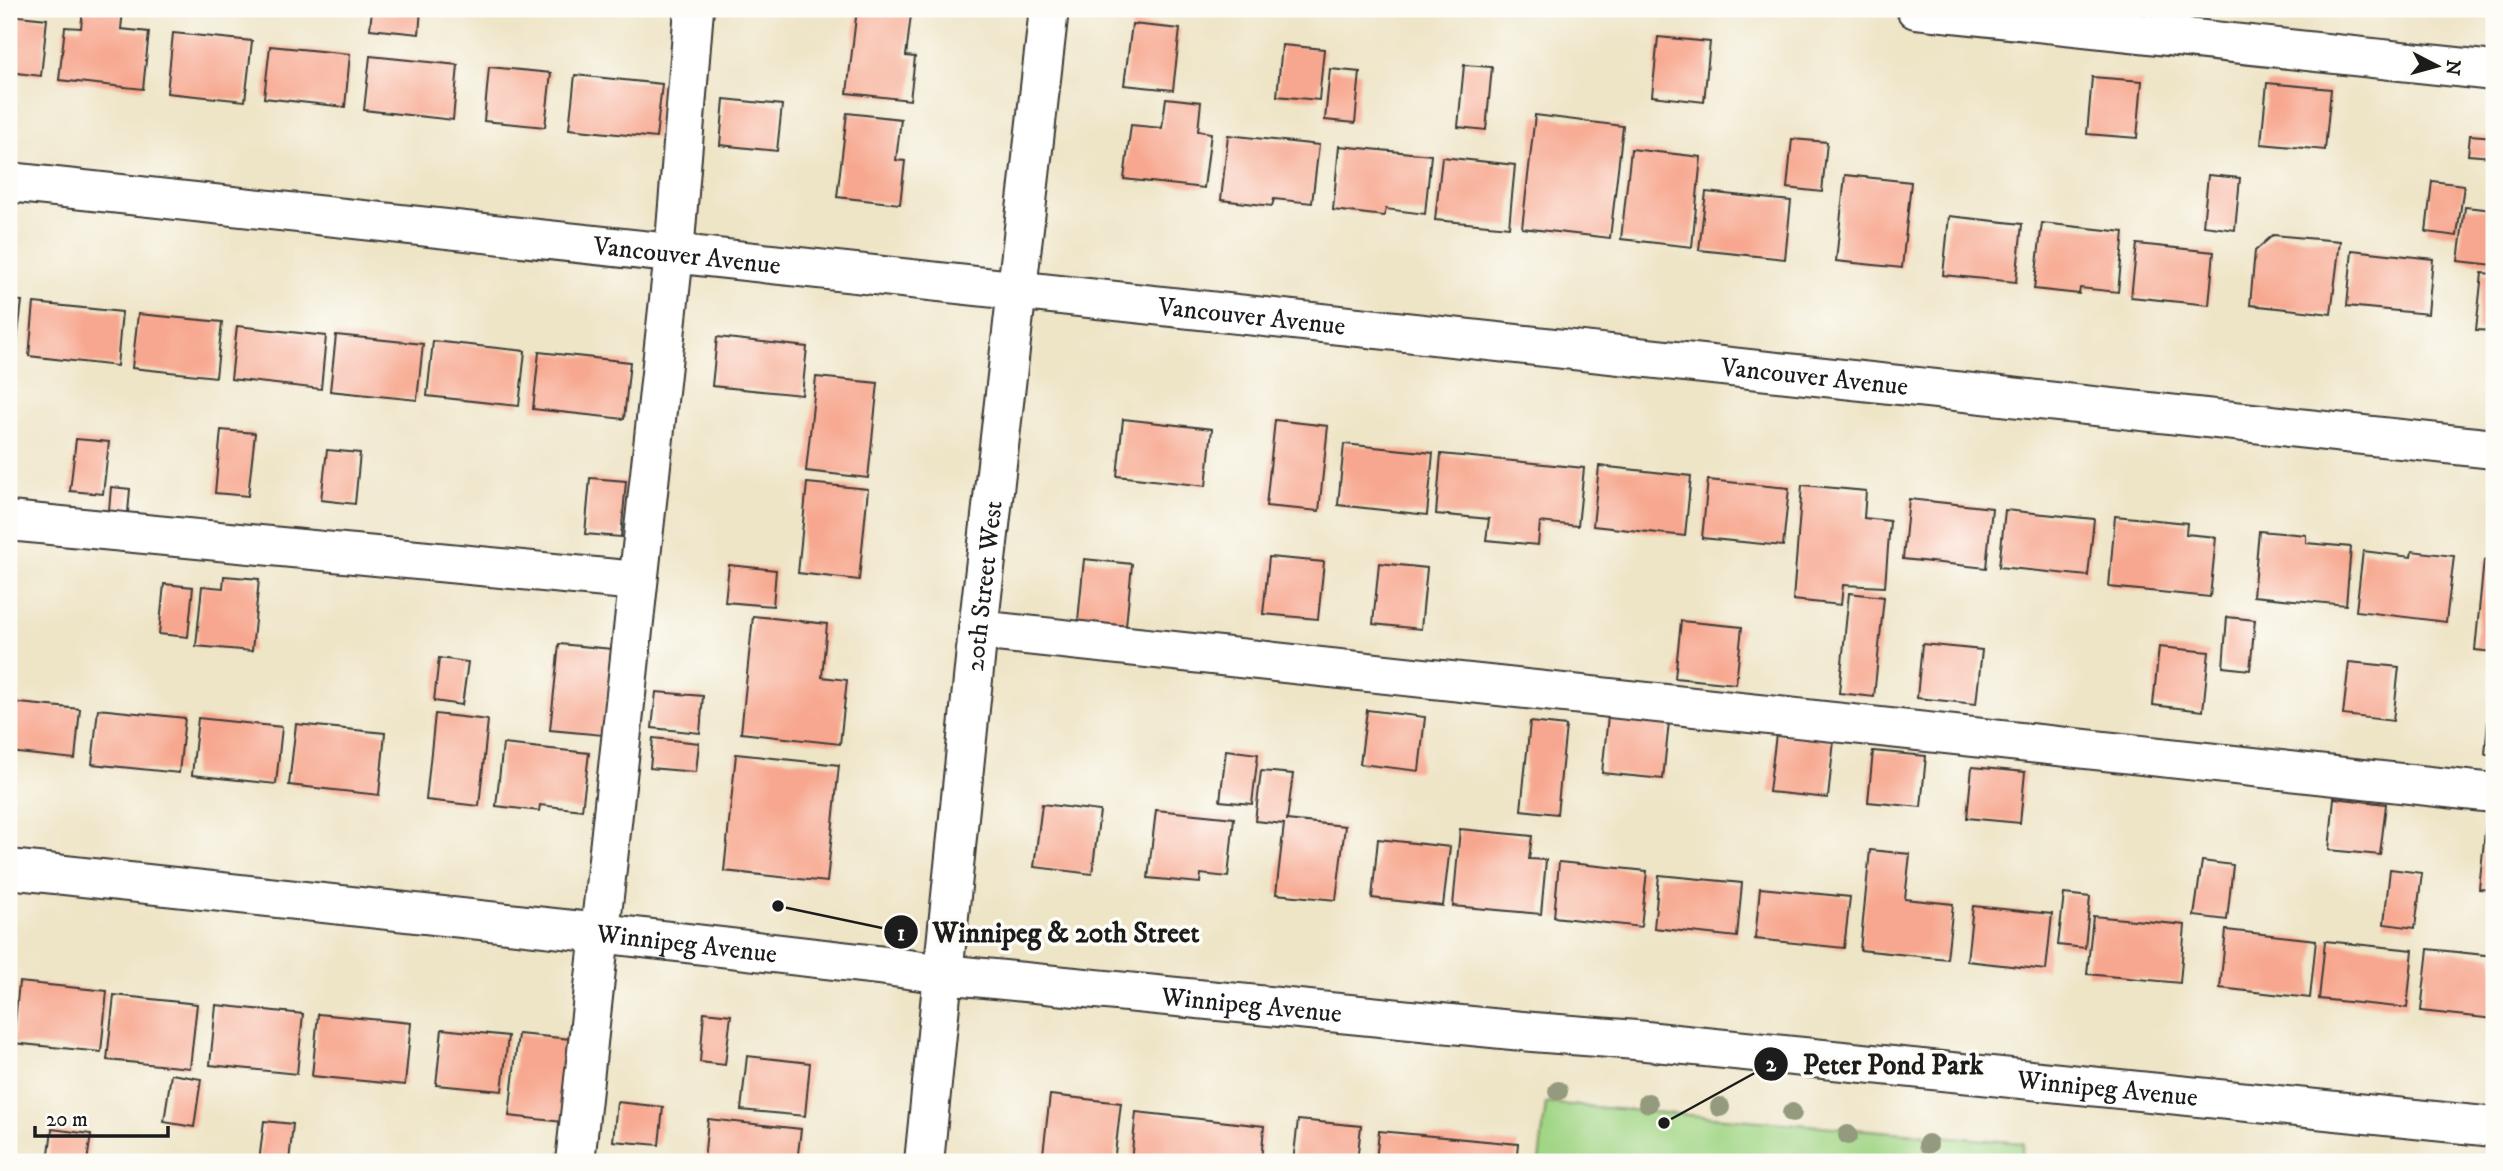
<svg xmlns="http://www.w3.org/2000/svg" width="2503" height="1171" font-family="'IM FELL DW Pica',serif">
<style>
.green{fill:#a2d686;stroke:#5f7951;stroke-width:2}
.building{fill:#f7a78f}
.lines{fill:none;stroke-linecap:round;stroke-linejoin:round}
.minor-casing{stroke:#3c3a36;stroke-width:42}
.minor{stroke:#fff;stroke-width:38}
.tree{fill:#949a7d}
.labels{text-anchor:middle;stroke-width:7;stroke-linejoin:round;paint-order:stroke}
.street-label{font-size:26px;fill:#1c1c1c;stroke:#fdfcf7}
.leader{fill:none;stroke:#1c1c1c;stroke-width:2.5}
.callout-dot{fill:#1c1c1c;stroke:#fdfcf7;stroke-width:2.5}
.mark-label{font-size:21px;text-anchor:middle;font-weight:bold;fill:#fff}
.callout-label{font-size:28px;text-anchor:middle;font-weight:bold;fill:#1c1c1c;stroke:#fdfcf7;stroke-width:7;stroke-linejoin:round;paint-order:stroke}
</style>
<rect width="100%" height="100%" fill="#fdfcf7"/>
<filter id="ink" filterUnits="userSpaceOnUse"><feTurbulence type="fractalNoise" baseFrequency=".0143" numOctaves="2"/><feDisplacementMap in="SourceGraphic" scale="14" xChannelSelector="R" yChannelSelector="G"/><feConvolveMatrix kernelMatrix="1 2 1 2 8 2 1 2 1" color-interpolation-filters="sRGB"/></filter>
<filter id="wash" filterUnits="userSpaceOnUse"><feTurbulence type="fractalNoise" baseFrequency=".00686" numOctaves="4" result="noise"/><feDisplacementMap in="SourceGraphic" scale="28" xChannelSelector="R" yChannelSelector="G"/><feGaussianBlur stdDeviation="1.57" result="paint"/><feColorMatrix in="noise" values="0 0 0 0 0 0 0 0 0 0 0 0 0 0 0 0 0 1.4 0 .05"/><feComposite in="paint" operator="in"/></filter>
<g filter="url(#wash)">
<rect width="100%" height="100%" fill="#eee4c6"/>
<polygon class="green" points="1546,1103 2023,1143 2021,1162 1539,1162"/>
<g id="blocks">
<g class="building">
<polygon points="83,9 123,11 121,29 149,32 143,89 59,80 65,27 81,28"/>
<polygon points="372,9 421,9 419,34 370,29"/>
<polygon points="857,9 911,15 906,56 915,57 910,100 847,93"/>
<polygon points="9,15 47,19 41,76 9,72"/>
<polygon points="1132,24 1180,29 1173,90 1124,85"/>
<polygon points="173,33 252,41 245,101 167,93"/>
<polygon points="1658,37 1710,42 1704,102 1652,96"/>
<polygon points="1282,45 1324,49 1319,100 1277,96"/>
<polygon points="270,46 350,54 345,107 264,98"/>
<polygon points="370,56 458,65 453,120 364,110"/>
<polygon points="1464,65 1492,67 1486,130 1458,127"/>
<polygon points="489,67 551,73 545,127 484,121"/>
<polygon points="1330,69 1360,72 1355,123 1325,120"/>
<polygon points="575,75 662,84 656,138 569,129"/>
<polygon points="2092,77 2142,81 2137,138 2087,134"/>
<polygon points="2267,83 2331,89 2325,150 2261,144"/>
<polygon points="1166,98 1201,102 1198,131 1211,133 1204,188 1124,179 1131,125 1162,128"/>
<polygon points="724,99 782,105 777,151 720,145"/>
<polygon points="847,113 901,119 896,160 905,161 900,204 837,197"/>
<polygon points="1535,115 1623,126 1610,238 1522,228"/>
<polygon points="1228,135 1319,145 1312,203 1274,199 1272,206 1221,200"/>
<polygon points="2470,135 2494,137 2492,157 2468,155"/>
<polygon points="1792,139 1827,142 1822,192 1787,188"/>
<polygon points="1339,146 1431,155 1425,214 1386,209 1384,216 1333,210"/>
<polygon points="1631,149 1701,157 1692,247 1621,239"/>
<polygon points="1442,157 1515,165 1509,227 1435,220"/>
<polygon points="1845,175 1911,182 1902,268 1836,261"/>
<polygon points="2208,175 2240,178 2235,230 2203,226"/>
<polygon points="2432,181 2464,185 2457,236 2426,232"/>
<polygon points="1706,192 1791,201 1785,259 1699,250"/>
<polygon points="2465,207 2494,210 2494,265 2458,261"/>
<polygon points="1949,216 2022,224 2016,282 1943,275"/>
<polygon points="2042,223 2124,232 2118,292 2080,288 2079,294 2034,289"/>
<polygon points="2273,235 2340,241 2331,314 2250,305 2255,251"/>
<polygon points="2137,244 2214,252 2209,305 2131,297"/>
<polygon points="2352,250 2433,259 2428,314 2347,306"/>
<polygon points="2482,273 2494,274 2494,331 2476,330"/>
<polygon points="9,300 22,301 15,358 9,357"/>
<polygon points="34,303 122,312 117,366 29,356"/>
<polygon points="138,314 222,322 216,377 132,368"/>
<polygon points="237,326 326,336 321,389 231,379"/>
<polygon points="336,335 423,344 417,400 330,391"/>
<polygon points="717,337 807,347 802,395 712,386"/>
<polygon points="433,341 525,351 519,406 427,396"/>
<polygon points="539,352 630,362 624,419 533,409"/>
<polygon points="816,377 878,383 868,478 806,471"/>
<polygon points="1123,419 1212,429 1206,486 1117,476"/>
<polygon points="1275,420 1328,426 1319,511 1266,506"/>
<polygon points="221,430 255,433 248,496 215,493"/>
<polygon points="76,439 109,442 103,494 70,491"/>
<polygon points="1344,444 1433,453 1427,515 1338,505"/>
<polygon points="327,450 360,453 355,504 321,500"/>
<polygon points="1441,454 1584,468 1578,526 1540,522 1538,545 1486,540 1489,519 1436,514"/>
<polygon points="1599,466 1691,476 1685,536 1593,526"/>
<polygon points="590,478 626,481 621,537 585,534"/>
<polygon points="1708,480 1789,488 1783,546 1702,538"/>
<polygon points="807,483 868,489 859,580 798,573"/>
<polygon points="1802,485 1866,491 1864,518 1890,521 1885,587 1843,585 1841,605 1793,600"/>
<polygon points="111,487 130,489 128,513 109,511"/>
<polygon points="1909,499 1992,508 1986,568 1903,559"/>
<polygon points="2005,510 2094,519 2088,576 1999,567"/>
<polygon points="2115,516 2187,523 2186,534 2216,537 2210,597 2109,587"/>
<polygon points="2259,531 2306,535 2306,543 2351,547 2346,605 2253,596"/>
<polygon points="2363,551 2411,557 2412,551 2454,556 2446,622 2356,611"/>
<polygon points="1269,557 1324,562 1318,619 1263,614"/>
<polygon points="1084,559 1132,564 1126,626 1078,621"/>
<polygon points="2484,560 2494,561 2494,652 2475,650"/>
<polygon points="1379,563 1427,568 1421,629 1373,624"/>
<polygon points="729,565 776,570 773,606 725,602"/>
<polygon points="224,576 259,579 252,651 196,646 202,586 223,588"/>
<polygon points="164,584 193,587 188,637 159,634"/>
<polygon points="1849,593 1884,597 1874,697 1839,693"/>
<polygon points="753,616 827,624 822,677 847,680 840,744 741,733"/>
<polygon points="2227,617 2255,620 2250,670 2223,667"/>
<polygon points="1681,621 1742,627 1736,684 1675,678"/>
<polygon points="559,644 612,649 603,735 550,730"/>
<polygon points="1922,644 1982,650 1976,704 1917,698"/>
<polygon points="2159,647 2209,652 2203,711 2153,705"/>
<polygon points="439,658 468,662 462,705 434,701"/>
<polygon points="2349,662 2399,667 2393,721 2343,715"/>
<polygon points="2491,688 2494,688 2494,755 2485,754"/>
<polygon points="656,692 703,696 700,733 652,728"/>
<polygon points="9,702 80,709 75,759 9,752"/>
<polygon points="98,709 185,718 179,773 92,764"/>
<polygon points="1367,710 1425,717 1419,771 1360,764"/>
<polygon points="435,714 488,720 479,806 426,800"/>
<polygon points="1608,716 1669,722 1663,779 1602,773"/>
<polygon points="198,718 282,727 276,784 192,775"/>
<polygon points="1530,722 1566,726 1557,814 1521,810"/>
<polygon points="296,724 385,733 379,795 289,785"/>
<polygon points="1776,734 1834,740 1828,798 1769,792"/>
<polygon points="653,738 699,743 696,772 650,768"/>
<polygon points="503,744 589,753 582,810 540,805 539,811 496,806"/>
<polygon points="1226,750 1258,754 1252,804 1220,801"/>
<polygon points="1873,751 1926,756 1921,807 1868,802"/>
<polygon points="736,754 839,765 827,882 724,871"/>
<polygon points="1972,767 2025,772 2020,823 1967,818"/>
<polygon points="1261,771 1293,774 1287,820 1345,826 1336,900 1276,894 1284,824 1255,821"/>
<polygon points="2334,798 2386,804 2380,855 2329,850"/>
<polygon points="1042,804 1100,811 1092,874 1034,867"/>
<polygon points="1156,810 1234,818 1228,877 1201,874 1200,883 1148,878"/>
<polygon points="2487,812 2494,812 2494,890 2479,889"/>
<polygon points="1460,829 1532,836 1529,859 1546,860 1541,914 1453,906"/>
<polygon points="1378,839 1450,847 1443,906 1372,898"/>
<polygon points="1870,850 1910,854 1905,899 1953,904 1947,959 1860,950"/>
<polygon points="2202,861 2233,865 2227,920 2194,916"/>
<polygon points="1559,862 1647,871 1641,927 1554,917"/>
<polygon points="2390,869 2422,873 2415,928 2384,924"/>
<polygon points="1659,875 1742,883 1737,937 1654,928"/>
<polygon points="1760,888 1850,897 1844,948 1755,939"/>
<polygon points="2064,894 2090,897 2085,948 2058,945"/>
<polygon points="1973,906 2052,914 2046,970 1967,961"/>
<polygon points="2093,916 2185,925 2180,983 2087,974"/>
<polygon points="2226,930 2316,940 2310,998 2220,988"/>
<polygon points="2325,941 2413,950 2407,1008 2319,999"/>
<polygon points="2428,949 2494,956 2494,1019 2421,1011"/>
<polygon points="19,982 107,991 101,1052 13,1043"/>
<polygon points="114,995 197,1004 190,1068 107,1060"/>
<polygon points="216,1005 303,1014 297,1074 210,1065"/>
<polygon points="704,1012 731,1015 725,1065 700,1062"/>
<polygon points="318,1014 411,1023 405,1085 312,1076"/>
<polygon points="442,1029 508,1036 502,1091 436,1085"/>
<polygon points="518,1034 571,1039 563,1122 509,1116"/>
<polygon points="747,1056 810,1063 805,1116 741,1110"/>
<polygon points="171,1074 201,1079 194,1127 164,1122"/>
<polygon points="1050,1095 1121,1103 1114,1162 1042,1162"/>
<polygon points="617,1102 663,1107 659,1145 613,1141"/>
<polygon points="1136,1112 1264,1126 1261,1162 1131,1162"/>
<polygon points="708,1119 801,1129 797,1162 704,1162"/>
<polygon points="1298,1120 1361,1126 1357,1162 1293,1162"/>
<polygon points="264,1121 293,1124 289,1162 259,1162"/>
<polygon points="52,1129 91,1134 87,1162 48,1162"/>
<polygon points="1379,1131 1518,1144 1516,1162 1376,1162"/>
</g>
</g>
</g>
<g filter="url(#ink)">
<use href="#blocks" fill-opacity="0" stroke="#3c3a36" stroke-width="2"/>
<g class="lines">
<defs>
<g id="minor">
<polyline points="1916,9 2494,71"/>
<path id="s1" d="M9 182 2494 449"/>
<polyline points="9,521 637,581"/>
<polyline points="978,630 2494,793"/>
<path id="s2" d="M9 869 600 933 886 966 943 974 1533 1032 1636 1040 2494 1127"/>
<polyline points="575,1162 674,254 694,9"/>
<path id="s3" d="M924 1162 978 630 1049 9"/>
</g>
</defs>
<use href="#minor" class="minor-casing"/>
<use href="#minor" class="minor"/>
</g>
<g class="tree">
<circle cx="1558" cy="1091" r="10"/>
<circle cx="1648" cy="1103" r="10"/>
<circle cx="1720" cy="1107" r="10"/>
<circle cx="1792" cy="1113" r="10"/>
<circle cx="1848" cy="1135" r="10"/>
<circle cx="1928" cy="1144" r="10"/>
</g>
</g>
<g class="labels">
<g class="street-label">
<text dy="9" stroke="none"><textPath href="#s1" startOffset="682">Vancouver Avenue</textPath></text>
<text dy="9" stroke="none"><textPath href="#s1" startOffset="1250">Vancouver Avenue</textPath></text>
<text dy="9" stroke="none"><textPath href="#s1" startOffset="1816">Vancouver Avenue</textPath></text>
<text dy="9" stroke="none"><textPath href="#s3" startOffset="579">20th Street West</textPath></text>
<text dy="9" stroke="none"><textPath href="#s2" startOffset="682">Winnipeg Avenue</textPath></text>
<text dy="9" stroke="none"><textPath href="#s2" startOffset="1250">Winnipeg Avenue</textPath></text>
<text dy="9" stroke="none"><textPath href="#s2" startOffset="2110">Winnipeg Avenue</textPath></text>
</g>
</g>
<path class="leader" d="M778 906L901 932M1664 1123L1771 1064"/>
<g class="callout-dot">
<circle cx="778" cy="906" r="7"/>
<circle cx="1664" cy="1123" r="7"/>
<circle cx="901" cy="932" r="18"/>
<circle cx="1771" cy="1064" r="18"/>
</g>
<g class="mark-label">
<text x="901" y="940">1</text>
<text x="1771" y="1071">2</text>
</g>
<g class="callout-label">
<text x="1066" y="942">Winnipeg &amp; 20th Street</text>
<text x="1893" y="1074">Peter Pond Park</text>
</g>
<rect width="2503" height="1171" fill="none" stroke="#fdfcf7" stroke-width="35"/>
<g transform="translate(2437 66) rotate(96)" stroke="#fdfcf7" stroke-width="5" paint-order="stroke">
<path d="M0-5L12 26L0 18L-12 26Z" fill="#1c1c1c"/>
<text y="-10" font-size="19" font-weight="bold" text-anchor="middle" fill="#1c1c1c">N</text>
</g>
<path d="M35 1126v10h133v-10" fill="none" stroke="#1c1c1c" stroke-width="3.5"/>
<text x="46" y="1126" font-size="21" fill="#1c1c1c" stroke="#fdfcf7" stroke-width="5" paint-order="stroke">20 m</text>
</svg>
